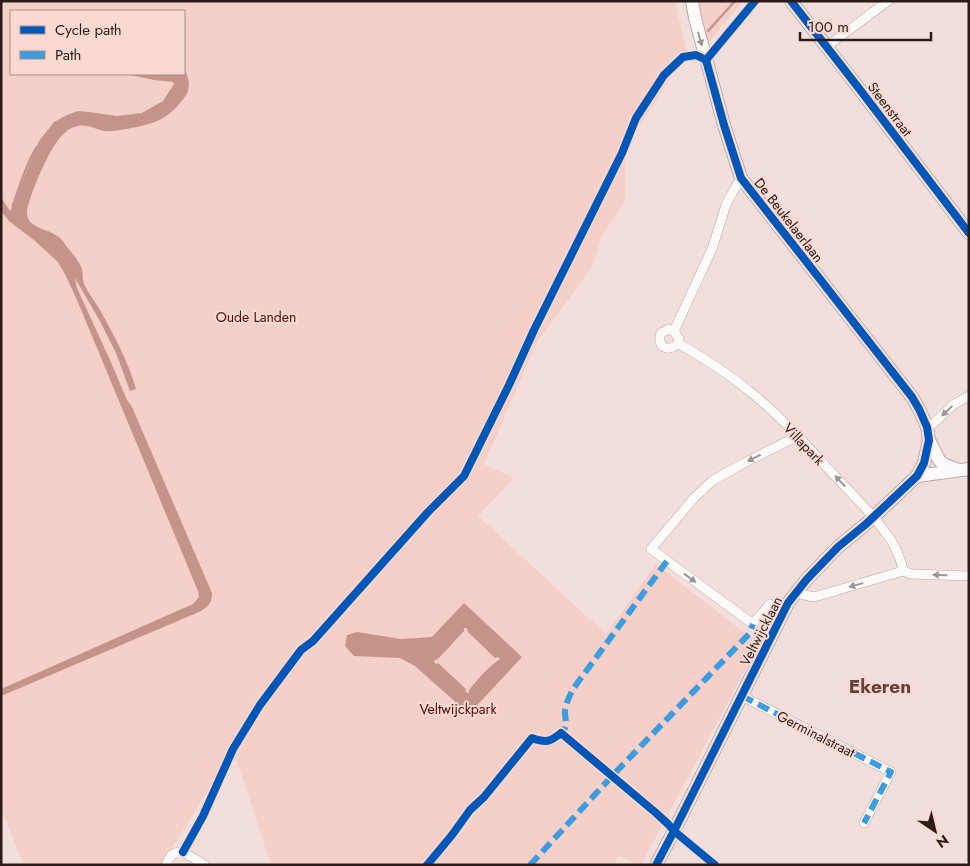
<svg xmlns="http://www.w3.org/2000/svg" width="970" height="866" font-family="Jost,sans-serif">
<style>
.green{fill:#f5d0c8;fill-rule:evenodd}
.water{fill:#c4948b;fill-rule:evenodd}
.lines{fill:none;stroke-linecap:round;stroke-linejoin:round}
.stream{stroke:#c4948b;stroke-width:2.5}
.street-casing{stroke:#b9aaa7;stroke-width:10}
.secondary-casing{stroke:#b9aaa7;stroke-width:14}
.street{stroke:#fdfafa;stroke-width:9}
.secondary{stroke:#fdfafa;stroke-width:12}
.quiet{stroke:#3d9bdf;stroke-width:6;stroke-dasharray:12 6;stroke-linecap:butt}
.cycleway-casing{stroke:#fbd9d3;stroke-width:11}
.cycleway{stroke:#0057b8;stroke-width:8}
.oneway{fill:#9e9695}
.labels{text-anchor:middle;stroke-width:4;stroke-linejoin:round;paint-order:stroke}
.street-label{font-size:14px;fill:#2b1c19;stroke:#fbd9d3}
.park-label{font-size:14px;fill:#550901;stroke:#fbd9d3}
.district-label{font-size:19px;font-weight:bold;fill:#64423c;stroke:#fbd9d3}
</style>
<rect width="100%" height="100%" fill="#f2dfdc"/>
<g class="green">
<path d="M1 1H675L687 53 636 131 625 156V201L603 234 593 265 559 313 538 340 484 464 514 478 478 516 606 634 656 564 759 644 641 865H637L619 855 614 865H271L233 750 172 848 167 853 162 865H24L1 809ZM11 11H184V74H11Z"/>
<polygon points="695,1 743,1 706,45"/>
</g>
<g class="water">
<path d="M184 70C190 78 191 90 184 98 167 121 153 124 126 129 119 130 111 132 104 131 95 129 87 124 78 126 65 128 57 141 51 151 45 161 25 205 27 215 29 228 48 229 57 236 61 238 64 242 67 247 72 253 79 261 82 269 83 274 82 279 84 284 88 293 95 301 100 310 114 335 128 361 136 389L130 391 116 353 101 323 75 278 77 288 110 360 127 400 132 407 212 593C212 603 208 607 199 612L1 696V689L193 604 199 597 198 591 77 300 65 274 58 262 35 241 9 221 1 211V197L10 211 11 210 39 141 54 122 67 115 78 111 89 112 117 116 142 113 163 101 174 84 173 82 154 80 126 74H184Z"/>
<path d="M464 603 522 657 469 714 415 666 400 658 354 656 345 646 347 635 357 632 401 639 432 637ZM464 628H467L468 632 495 658 498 657 500 659C489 666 478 679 469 690V693H468L465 691 466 689 438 663 436 664 434 662 435 660 438 659 464 631Z"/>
</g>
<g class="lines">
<g class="stream">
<polyline points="708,31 735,1"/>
<path d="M13 209V205C20 187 26 163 37 147"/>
</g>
<defs>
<g id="street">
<polyline points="826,47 888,1"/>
<polyline points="706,60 755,1"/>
<path d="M741 178 727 202 712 249 674 331 679 339 678 343C702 357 726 372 748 390 780 415 807 446 835 476 853 495 873 514 888 536 894 544 902 561 903 571"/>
<path d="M674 331 669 329 661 333C656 346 668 354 678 343"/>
<polyline points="927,427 934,423 954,404 969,396"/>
<polyline points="795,593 814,597 903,571 911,574 969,576"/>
<polyline points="783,612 770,604 753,624 651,549 694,498 712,481 744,463 798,436"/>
<polyline points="742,696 891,772 864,823"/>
<polyline points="674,831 715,865"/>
<path d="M166 865C170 856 172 851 183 852L205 865"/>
<polyline points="969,865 969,864"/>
</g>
<g id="secondary">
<polyline points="692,1 695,18 724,125 741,178 912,397 919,409 927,427 929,440 939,460 943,464 959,470"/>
<polyline points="791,1 861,91 969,233"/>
<polyline points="917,476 969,469"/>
<polyline points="656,865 674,831 788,603 807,579 838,547 866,524 917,476 924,463 929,440"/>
</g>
</defs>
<use href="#street" class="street-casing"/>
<use href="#secondary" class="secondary-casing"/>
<use href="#street" class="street"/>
<use href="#secondary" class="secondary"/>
<g class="quiet">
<polyline points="742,696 891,772 864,823"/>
<path d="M558 736C571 726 564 721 565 709 566 703 570 695 573 689L667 561"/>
<polyline points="530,865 613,775 749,634 753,624"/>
</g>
<defs>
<g id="cycleway">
<polyline points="791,1 861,91 969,233"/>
<polyline points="706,60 755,1"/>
<polyline points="183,852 203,816 233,749 260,705 301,650 313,641 428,512 464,476 509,385 534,330 622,153 636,118 664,75 683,57 696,55 706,60"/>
<path d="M427 865 452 835 470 810 484 797 532 738C546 743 550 742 561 733L656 813 668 824 674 831 715 865"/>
<polyline points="656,865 674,831 788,603 807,579 838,547 866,524 917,476 924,463 929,440 927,427 919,409 912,397 741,178 724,125 706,60"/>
</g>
</defs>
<use href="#cycleway" class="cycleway-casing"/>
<use href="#cycleway" class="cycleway"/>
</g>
<defs><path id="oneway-solid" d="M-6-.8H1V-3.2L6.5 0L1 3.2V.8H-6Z" transform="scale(1.25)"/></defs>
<g class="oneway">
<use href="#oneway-solid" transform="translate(700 39) rotate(74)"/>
<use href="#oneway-solid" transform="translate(947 411) rotate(137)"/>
<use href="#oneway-solid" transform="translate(754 458) rotate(153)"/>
<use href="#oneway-solid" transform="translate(840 481) rotate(-133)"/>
<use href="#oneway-solid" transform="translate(940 575) rotate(-178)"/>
<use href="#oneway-solid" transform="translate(690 578) rotate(36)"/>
<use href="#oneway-solid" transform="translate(856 585) rotate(164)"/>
</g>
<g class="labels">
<g class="street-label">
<text transform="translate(890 109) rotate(53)" y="5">Steenstraat</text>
<text transform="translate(789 220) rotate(52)" y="5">De Beukelaerlaan</text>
<text transform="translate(804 444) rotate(46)" y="5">Villapark</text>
<text transform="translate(761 631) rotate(-63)" y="5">Veltwijcklaan</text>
<text transform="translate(816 734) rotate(27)" y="5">Germinalstraat</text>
</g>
<g class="park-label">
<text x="256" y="322">Oude Landen</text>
<text x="458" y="714">Veltwijckpark</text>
</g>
<g class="district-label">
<text x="880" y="693">Ekeren</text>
</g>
</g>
<rect width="970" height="866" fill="none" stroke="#2b1c19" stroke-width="5"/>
<rect x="10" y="10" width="175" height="65" fill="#fbd9d3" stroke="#a88d89"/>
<rect x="20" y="26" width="25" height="8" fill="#0057b8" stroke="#a88d89"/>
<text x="55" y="35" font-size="15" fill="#2b1c19">Cycle path</text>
<rect x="20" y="51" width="25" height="8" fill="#3d9bdf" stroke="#a88d89"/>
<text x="55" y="60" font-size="15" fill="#2b1c19">Path</text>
<g transform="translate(935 831) rotate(145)" stroke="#fbd9d3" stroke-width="4" paint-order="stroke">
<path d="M0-4L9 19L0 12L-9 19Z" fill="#2b1c19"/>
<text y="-8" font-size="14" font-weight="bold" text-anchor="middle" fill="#2b1c19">N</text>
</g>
<path d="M800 32v8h131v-8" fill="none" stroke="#2b1c19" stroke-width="2.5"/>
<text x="808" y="32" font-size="15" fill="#2b1c19" stroke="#fbd9d3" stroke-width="4" paint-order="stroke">100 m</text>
</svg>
